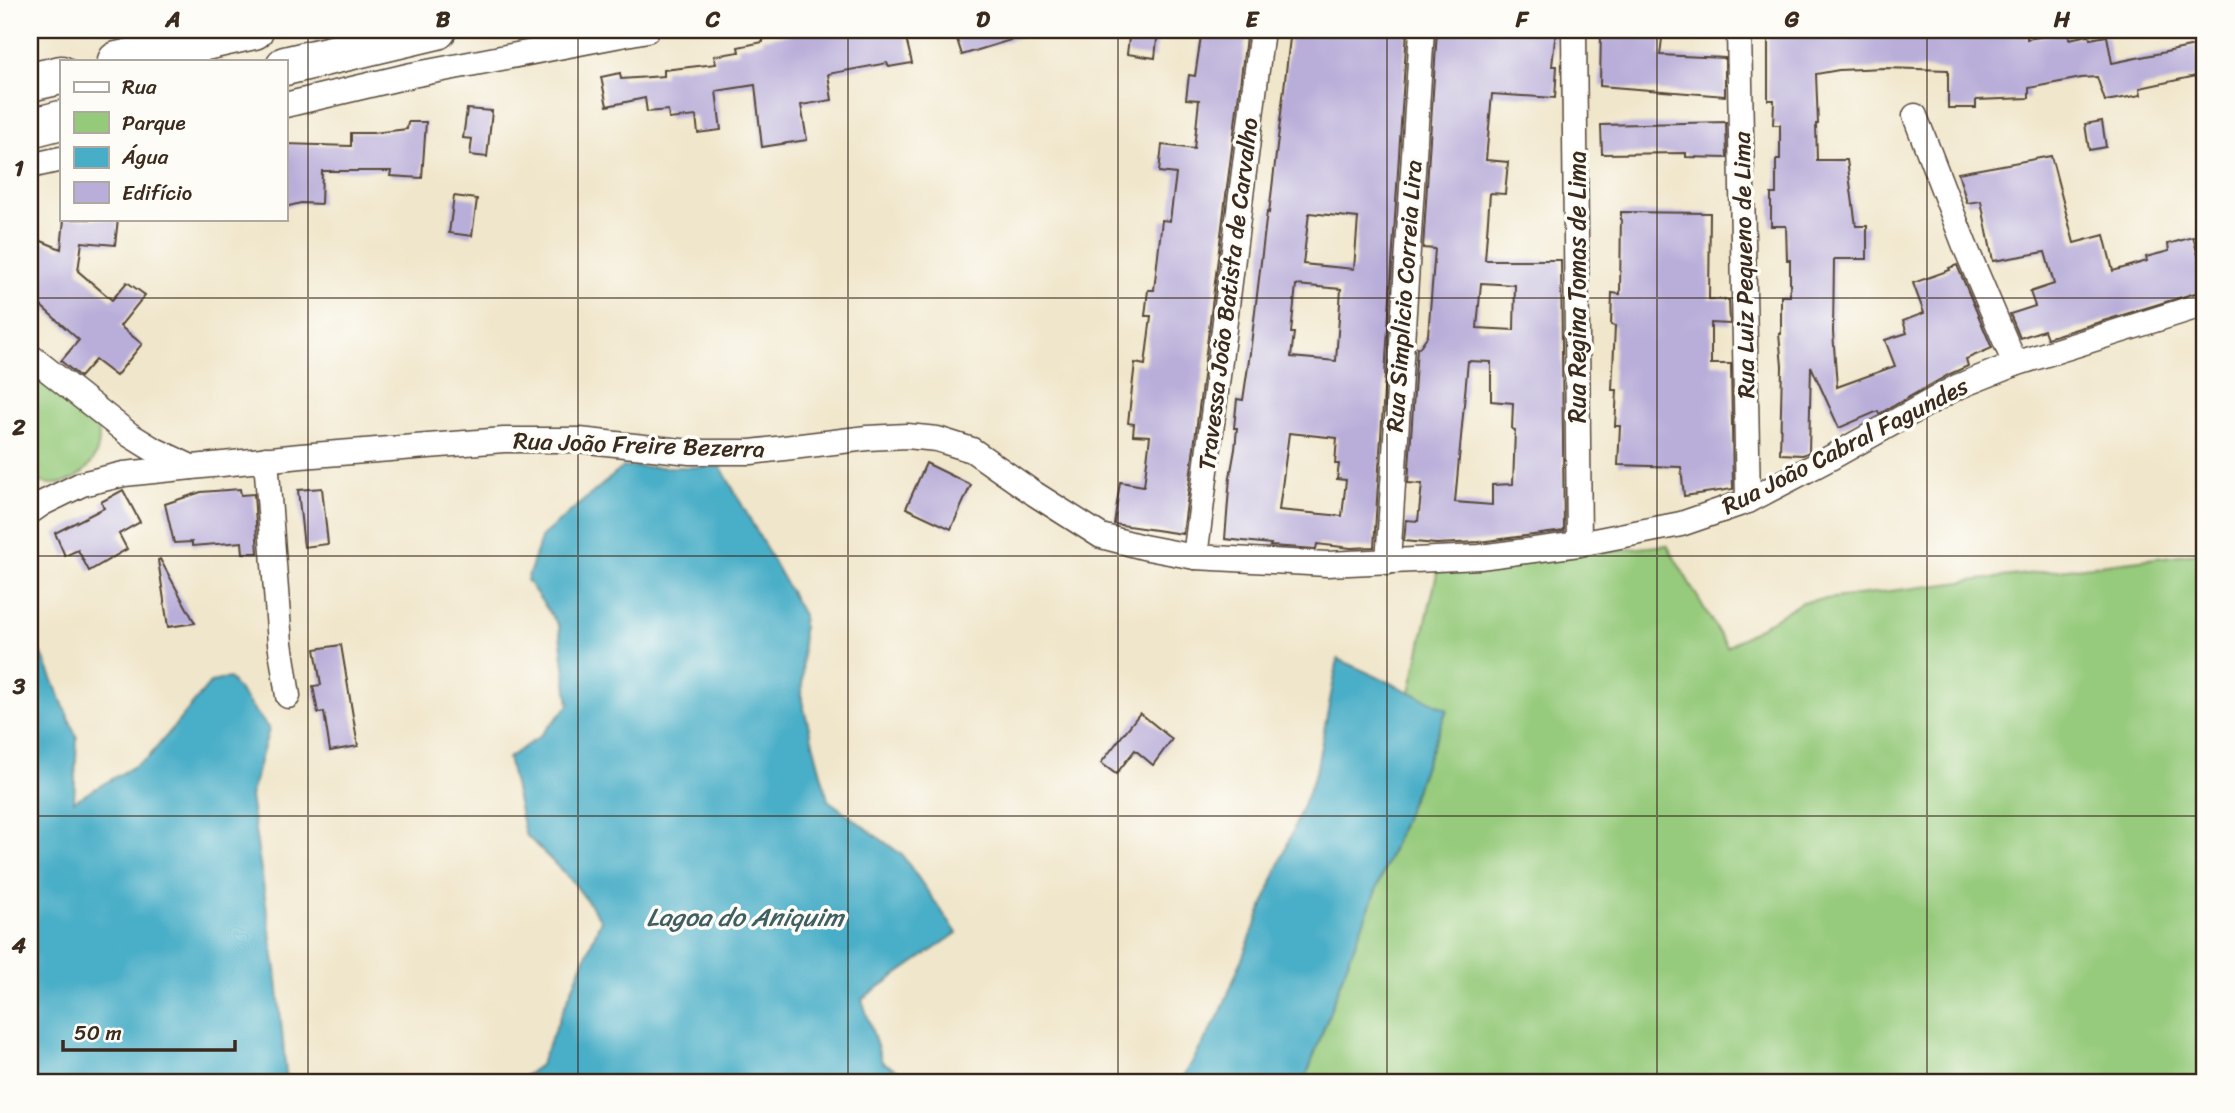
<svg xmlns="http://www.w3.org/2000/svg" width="2235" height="1113" font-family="Sriracha,sans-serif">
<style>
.green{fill:#96ca7b;stroke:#687a4c;stroke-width:2}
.water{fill:#48aec7;stroke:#426c72;stroke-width:2}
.building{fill:#b9aed9;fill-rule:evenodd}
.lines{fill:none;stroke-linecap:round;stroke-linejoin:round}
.minor-casing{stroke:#564638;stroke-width:27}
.trunk-casing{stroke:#564638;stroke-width:41}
.minor{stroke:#fff;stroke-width:24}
.trunk{stroke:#fff;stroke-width:38}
.grid{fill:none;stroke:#3b2a1e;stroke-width:2;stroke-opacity:0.55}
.labels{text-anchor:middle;stroke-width:7;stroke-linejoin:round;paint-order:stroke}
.street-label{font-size:24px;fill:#3b2a1e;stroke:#fdfcf7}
.water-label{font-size:26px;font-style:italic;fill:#405f62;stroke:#fdfcf7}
.neatline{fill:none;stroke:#3b2a1e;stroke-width:2.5}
.grid-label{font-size:23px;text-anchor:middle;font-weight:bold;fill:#3b2a1e}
</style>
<rect width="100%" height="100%" fill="#fdfcf7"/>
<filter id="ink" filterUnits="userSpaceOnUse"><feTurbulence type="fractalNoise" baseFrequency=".0143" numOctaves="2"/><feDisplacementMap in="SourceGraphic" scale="14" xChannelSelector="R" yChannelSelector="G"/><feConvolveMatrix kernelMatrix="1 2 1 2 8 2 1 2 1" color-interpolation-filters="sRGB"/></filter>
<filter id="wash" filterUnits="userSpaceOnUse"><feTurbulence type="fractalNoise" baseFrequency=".00686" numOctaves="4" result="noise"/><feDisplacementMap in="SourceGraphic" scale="28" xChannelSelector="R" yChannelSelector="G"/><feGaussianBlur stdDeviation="1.57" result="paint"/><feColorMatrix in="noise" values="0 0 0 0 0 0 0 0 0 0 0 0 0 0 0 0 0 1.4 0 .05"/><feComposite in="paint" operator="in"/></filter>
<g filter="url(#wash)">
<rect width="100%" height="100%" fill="#f0e6cb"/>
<g class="green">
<path d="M30 367C43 377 86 406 93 418 117 459 63 502 30 476Z"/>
<polygon points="1667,545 1727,647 1802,602 2205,552 2205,1083 1304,1083 1344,972 1447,710 1410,692 1438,569"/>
</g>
<g class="water">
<polygon points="623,467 721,467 803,615 802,701 828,800 902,855 957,933 862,999 882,1062 922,1083 515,1083 540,1065 601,920 573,882 525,834 508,758 539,737 569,705 559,626 527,580 542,536"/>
<polygon points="30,649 41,652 77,738 74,801 148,758 211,682 229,678 269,729 250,797 276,970 287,1083 30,1083"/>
<polygon points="1338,659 1447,709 1344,972 1304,1083 1180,1083 1220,1014 1316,772"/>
</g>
<g id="blocks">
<g class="building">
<polygon points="815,30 904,30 912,63 889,67 887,63 828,74 832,100 801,105 807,140 762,147 755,85 716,91 721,130 698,133 696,116 669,119 668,110 647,112 645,98 607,106 601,77 620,73 621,79 664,76 664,70 716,64 714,56 739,52 738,47 763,42 763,39"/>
<polygon points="954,30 1026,30 1027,35 962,55"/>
<polygon points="1130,30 1158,30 1155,58 1127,54"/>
<polygon points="1202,30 1247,30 1183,534 1114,524 1120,482 1144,486 1150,436 1133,435 1134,424 1128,423 1135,363 1145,365 1151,316 1145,316 1148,290 1154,290 1162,220 1170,221 1176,174 1159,172 1162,145 1194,149 1199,100 1186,99 1189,75 1195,76"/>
<path d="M1291 30H1407L1374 547 1351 548 1317 544 1316 549 1270 546 1271 544 1225 539 1230 477 1235 449 1237 428H1234L1237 399 1243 400 1250 353 1267 212 1269 213ZM1309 213 1358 218 1354 269 1303 264ZM1296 285 1341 289 1336 361 1291 357 1294 333H1291ZM1289 433 1337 438 1335 464H1339L1337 479 1346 480 1342 516 1279 510Z"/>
<path d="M1437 30H1556L1552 66H1557L1555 98 1492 94 1486 160 1508 162 1505 194 1490 193 1485 260H1561L1564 531 1479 542 1436 544 1404 541 1406 520 1418 521 1422 484 1408 483 1417 347 1419 348 1428 335 1435 249 1423 248ZM1481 283 1515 285 1514 330 1477 328ZM1468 361 1491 362V401L1513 403 1512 429 1515 430 1513 484 1492 485V505L1455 502Z"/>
<polygon points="1601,30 1663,30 1660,55 1725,58 1725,96 1600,86"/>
<polygon points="1768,30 2027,30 2027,39 2068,32 2069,39 2089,35 2090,39 2107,36 2112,63 2195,46 2201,75 2140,88 2141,95 2105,101 2097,77 2081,78 2029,88 2029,98 1976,100 1976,108 1948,108 1948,70 1884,68 1839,70 1816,74 1818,124 1816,124 1817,160 1847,160 1856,226 1867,226 1867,259 1834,259 1833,332 1837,387 1895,366 1885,340 1907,333 1903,321 1924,313 1913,283 1950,270 1949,268 1957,265 1992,348 1966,359 1968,366 1950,374 1879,414 1878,411 1839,428 1811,366 1809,452 1803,455 1780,454 1782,366 1779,334 1781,334 1781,296 1790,296 1790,260 1787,260 1786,226 1771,226 1771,194 1776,194 1776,160 1780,160 1780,125 1773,125 1774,100 1768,100"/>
<polygon points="467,109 492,111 487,157 470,155 472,139 463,138"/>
<polygon points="2102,121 2106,147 2089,150 2085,124"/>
<polygon points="408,122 426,122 422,178 390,176 391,171 322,171 321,204 301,203 285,207 285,144 351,146 351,133 373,133 407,129"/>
<polygon points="1726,122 1727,158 1686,157 1686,153 1602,154 1601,125"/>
<polygon points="2051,156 2074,243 2104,235 2113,271 2147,261 2146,257 2169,251 2168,244 2193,237 2205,280 2205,290 2047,338 2044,330 2020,338 2010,314 2035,306 2030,292 2054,284 2045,252 1993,261 1981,201 1967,203 1958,173"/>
<polygon points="454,196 477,199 472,236 449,233"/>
<polygon points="1621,212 1710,213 1709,299 1729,300 1730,324 1711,323 1711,364 1731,364 1733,489 1684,496 1681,467 1618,465 1620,426 1615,426 1617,390 1612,390 1615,326 1611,325 1612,293 1620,294"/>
<polygon points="64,219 118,219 115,245 82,242 78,271 112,300 127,282 145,295 120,326 142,344 116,376 95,360 80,377 61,361 79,340 30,296 30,258 34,238 61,249"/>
<polygon points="926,463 971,485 951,529 906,508"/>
<polygon points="322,488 328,544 304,547 298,490"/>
<polygon points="240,489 241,495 254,494 258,553 243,553 242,542 192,546 192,542 174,543 165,504 201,492"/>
<polygon points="123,490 140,522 119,534 127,549 89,571 78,550 65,556 55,533 104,508 101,502"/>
<polygon points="160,559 195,623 168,627 158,560"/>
<polygon points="341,645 358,746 330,751 324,712 318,713 313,686 321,685 315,649"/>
<polygon points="1140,713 1172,739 1153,765 1135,750 1116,774 1101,763"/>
</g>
</g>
</g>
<g filter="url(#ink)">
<use href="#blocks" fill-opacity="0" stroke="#564638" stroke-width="2"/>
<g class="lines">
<defs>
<g id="minor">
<polyline points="1574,30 1579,544"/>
<polyline points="1739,30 1748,501"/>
<polyline points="285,105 412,75 647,30"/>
<polyline points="1915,116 1965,246 2015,364"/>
<polyline points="30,166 61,159"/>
<polyline points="30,356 130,435 151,448 191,467"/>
<polyline points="266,459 280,643 288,696"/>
<polyline points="30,512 43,503 82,484 124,474 301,456 504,440 579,440 690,452 751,452 867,438 907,436 937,439 972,450 1035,494 1101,536 1143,547 1195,557 1327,564 1480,557 1579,544 1681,524 1748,501 1832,457 1957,387 2015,364 2205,304"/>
<polyline points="1195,557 1262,30"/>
<polyline points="1388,562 1422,30"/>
</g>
<g id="trunk">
<polyline points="117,61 254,30"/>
<polyline points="285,66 437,30"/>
<polyline points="30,82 61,75"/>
<polyline points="30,128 61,120"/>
</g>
</defs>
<use href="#minor" class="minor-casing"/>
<use href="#trunk" class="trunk-casing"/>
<use href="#minor" class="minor"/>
<use href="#trunk" class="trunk"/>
</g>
</g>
<path class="grid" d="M308 30V1083M578 30V1083M848 30V1083M1118 30V1083M1387 30V1083M1657 30V1083M1927 30V1083M30 298H2205M30 556H2205M30 816H2205"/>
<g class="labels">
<g class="street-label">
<text transform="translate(1744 265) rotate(-91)" y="8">Rua Luiz Pequeno de Lima</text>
<text transform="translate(1577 287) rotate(-90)" y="8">Rua Regina Tomas de Lima</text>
<text transform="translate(1228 294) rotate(-83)" y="8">Travessa João Batista de Carvalho</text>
<text transform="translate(1404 296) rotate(-86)" y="8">Rua Simplicio Correia Lira</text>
<text transform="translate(639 445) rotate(2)" y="8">Rua João Freire Bezerra</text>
<text transform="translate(1845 446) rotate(-27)" y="8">Rua João Cabral Fagundes</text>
</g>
<g class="water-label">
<text x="745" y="926">Lagoa do Aniquim</text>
</g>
</g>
<rect width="2235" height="1113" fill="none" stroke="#fdfcf7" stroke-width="77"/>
<rect x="60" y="60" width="228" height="161" fill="#fdfcf7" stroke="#afa8a0" stroke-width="2"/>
<rect x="74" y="82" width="35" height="10" fill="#ffffff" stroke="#afa8a0" stroke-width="2"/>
<text x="122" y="94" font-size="21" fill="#3b2a1e">Rua</text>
<rect x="74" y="112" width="35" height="21" fill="#96ca7b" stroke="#afa8a0" stroke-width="2"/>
<text x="122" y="130" font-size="21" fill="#3b2a1e">Parque</text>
<rect x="74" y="147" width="35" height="21" fill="#48aec7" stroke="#afa8a0" stroke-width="2"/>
<text x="122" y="164" font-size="21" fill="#3b2a1e">Água</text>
<rect x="74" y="182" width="35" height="21" fill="#b9aed9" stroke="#afa8a0" stroke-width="2"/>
<text x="122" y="200" font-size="21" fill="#3b2a1e">Edifício</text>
<path d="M63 1040v10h172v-10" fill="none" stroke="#3b2a1e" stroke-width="3.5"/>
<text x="74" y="1040" font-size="21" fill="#3b2a1e" stroke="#fdfcf7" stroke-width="5" paint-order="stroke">50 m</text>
<rect x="38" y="38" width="2158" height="1036" class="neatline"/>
<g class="grid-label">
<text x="173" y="27">A</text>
<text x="443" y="27">B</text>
<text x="713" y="27">C</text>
<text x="983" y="27">D</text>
<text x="1252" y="27">E</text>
<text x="1522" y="27">F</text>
<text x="1792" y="27">G</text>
<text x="2062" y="27">H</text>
<text x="19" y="176">1</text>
<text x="19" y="435">2</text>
<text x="19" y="694">3</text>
<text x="19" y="953">4</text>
</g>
</svg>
